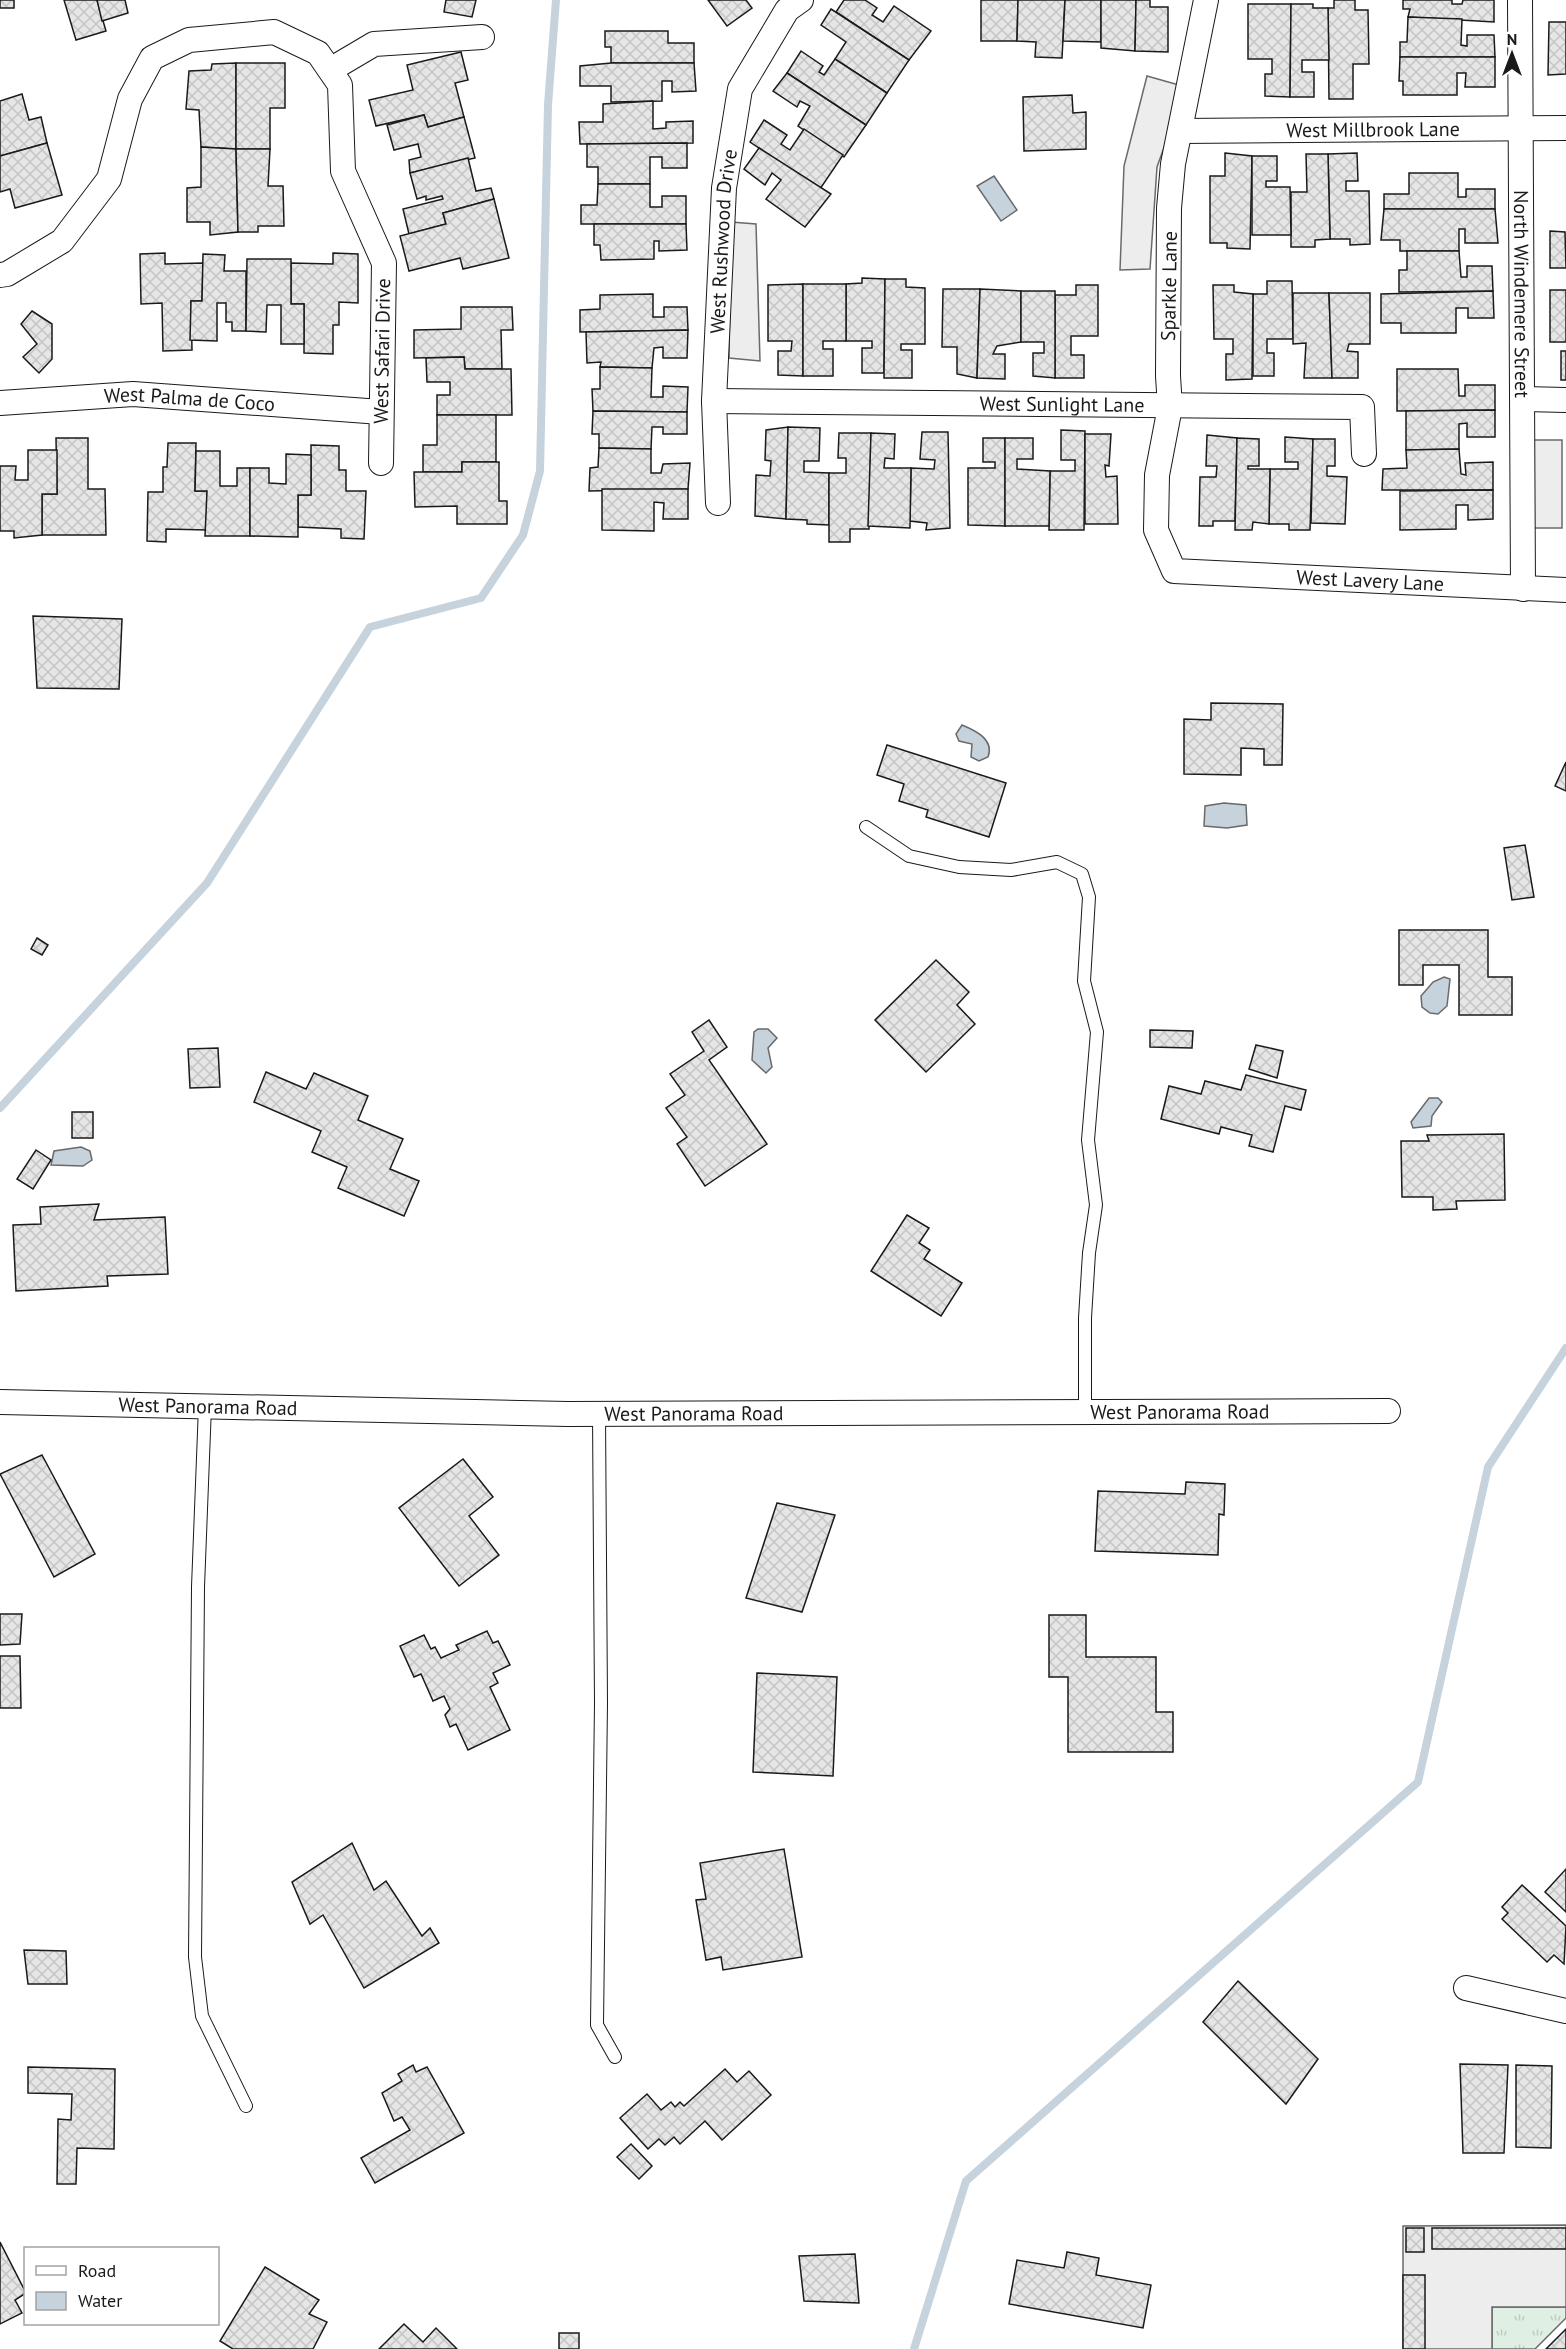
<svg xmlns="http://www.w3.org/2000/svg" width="1566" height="2349" font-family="'PT Sans',sans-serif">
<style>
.grass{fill:url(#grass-tufts);stroke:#6a6a6a;stroke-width:1.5}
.parking{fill:#ededed;stroke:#6a6a6a;stroke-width:1.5}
.water{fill:#c6d2dc;stroke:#6a6a6a;stroke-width:1.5}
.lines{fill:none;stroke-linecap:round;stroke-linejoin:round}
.stream{stroke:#c6d2dc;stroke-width:8}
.building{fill:url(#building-cross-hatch);stroke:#1a1a1a;stroke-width:1.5}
.service-casing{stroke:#1a1a1a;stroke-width:14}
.minor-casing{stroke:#1a1a1a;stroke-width:26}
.service{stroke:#fff;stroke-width:12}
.minor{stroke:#fff;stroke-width:24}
.labels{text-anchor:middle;stroke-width:4.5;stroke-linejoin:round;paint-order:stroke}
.street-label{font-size:20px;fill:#1a1a1a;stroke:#fff}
</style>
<defs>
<pattern id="grass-tufts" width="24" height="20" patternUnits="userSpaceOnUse" patternTransform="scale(1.5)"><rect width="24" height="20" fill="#e0efe3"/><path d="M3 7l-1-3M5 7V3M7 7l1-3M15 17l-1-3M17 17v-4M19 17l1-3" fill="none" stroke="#c0ccc2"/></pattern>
<pattern id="building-cross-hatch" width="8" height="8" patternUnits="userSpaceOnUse" patternTransform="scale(1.5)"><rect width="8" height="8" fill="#e6e6e6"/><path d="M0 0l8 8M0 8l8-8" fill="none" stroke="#c5c5c5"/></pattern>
</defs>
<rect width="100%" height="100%" fill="#fff"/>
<polygon class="grass" points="1492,2307 1566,2307 1566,2318 1535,2349 1492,2349"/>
<g class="parking">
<polygon points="1147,76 1186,87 1157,167 1150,269 1120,270 1124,166"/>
<polygon points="731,222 756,224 760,361 729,358"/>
<rect x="1532" y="440" width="30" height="88"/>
<polygon points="1566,2225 1566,2307 1492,2307 1492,2349 1403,2349 1403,2226"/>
</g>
<g class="water">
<polygon points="994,176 1017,210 1001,221 977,186"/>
<path d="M962 725C974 730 995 739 988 757L979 761 971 757 972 744 959 741 956 734Z"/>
<polygon points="1224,803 1246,805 1247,825 1227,828 1204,826 1205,806"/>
<polygon points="1444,977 1450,979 1447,1006 1438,1014 1430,1013 1422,1007 1421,996 1433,982"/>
<polygon points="758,1029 768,1029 777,1038 768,1048 772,1067 766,1073 752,1060 754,1032"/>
<polygon points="1429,1098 1438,1098 1442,1102 1432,1116 1431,1126 1413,1128 1411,1122"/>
<polygon points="81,1147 90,1151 92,1160 83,1166 51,1165 54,1151"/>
</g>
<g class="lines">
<g class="stream">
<polyline points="0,1108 207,883 370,627 481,598 523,535 540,471 548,105 556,0"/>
<polyline points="914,2349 966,2181 1418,1782 1488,1467 1566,1348"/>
</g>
</g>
<g class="building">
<rect x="0" y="0" width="14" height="8"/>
<polygon points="64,0 97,0 106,31 76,40"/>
<polygon points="97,0 125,0 128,13 102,21"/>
<polygon points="446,0 476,0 472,17 444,12"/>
<polygon points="708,0 746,0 752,8 727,26"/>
<polygon points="844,0 865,0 877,8 872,15 883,22 894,6 931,31 909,60 836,12"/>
<polygon points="981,0 1018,0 1017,41 981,41"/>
<polygon points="1018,0 1065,0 1062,58 1035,57 1036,42 1017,41"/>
<polygon points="1065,0 1101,0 1101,42 1063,41"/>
<polygon points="1101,0 1136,0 1135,51 1101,48"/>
<polygon points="1136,0 1150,0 1150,7 1168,7 1168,52 1135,51"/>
<polygon points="1334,0 1355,0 1355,10 1368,10 1369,64 1353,64 1353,99 1329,99 1328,8 1334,8"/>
<polygon points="1403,0 1452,0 1452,4 1462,4 1463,0 1494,0 1494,22 1408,17 1410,9 1403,9"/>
<polygon points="1248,4 1291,4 1290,97 1265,96 1265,74 1272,74 1272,59 1248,59"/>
<polygon points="1291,4 1313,4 1313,8 1328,8 1329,60 1302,60 1302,72 1314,72 1314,97 1290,97"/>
<polygon points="831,9 909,60 887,93 835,59 846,42 821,25"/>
<polygon points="1408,17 1462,19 1461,45 1467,46 1467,35 1494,35 1495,57 1400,57 1400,42 1407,42"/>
<polygon points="1549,22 1566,22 1566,74 1548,75"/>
<polygon points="605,31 668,31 668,43 694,43 694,63 611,63 611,47 605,47"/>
<polygon points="801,51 823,66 819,72 824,75 835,59 887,93 866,125 787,73"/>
<polygon points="461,52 468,80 455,83 464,117 428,127 424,115 376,126 369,100 413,90 407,65"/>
<polygon points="1400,57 1495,57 1495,87 1465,87 1466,73 1457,73 1457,95 1403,95 1403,81 1399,81"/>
<polygon points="236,63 236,149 201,147 199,110 186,109 189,71 211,70 212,64"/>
<polygon points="236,63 285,63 285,108 270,108 270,149 236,149"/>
<polygon points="611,63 694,63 696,91 672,92 672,81 662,81 662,101 611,102 611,86 580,86 580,66"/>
<polygon points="787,73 866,125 844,157 798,126 810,106 800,101 797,107 773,91"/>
<polygon points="22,94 29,120 41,117 47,143 0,156 0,101"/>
<polygon points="1072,95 1073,113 1086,112 1086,149 1024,151 1023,97"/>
<polygon points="653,101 653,129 666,128 666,122 693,121 693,143 580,144 579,122 603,122 603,104"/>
<polygon points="424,115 428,127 464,117 475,158 410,173 409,160 421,157 418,144 394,150 387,125"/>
<polygon points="764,120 787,135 781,144 790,150 804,129 843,155 820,189 750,142"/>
<polygon points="47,143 62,195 15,208 10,189 0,192 0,156"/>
<polygon points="687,143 687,168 662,168 662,157 650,157 650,184 598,184 598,167 587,167 587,144"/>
<polygon points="201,147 236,149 238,232 210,235 210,222 187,222 187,188 201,187"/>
<polygon points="759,148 831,194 805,227 766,199 781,180 772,173 765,185 744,169"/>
<polygon points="236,149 270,149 268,186 283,186 284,226 258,226 258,232 238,232"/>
<polygon points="1225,153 1252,156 1250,249 1227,248 1227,243 1210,243 1210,176 1225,176"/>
<polygon points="1357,153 1358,181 1346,181 1346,191 1369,191 1370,244 1350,245 1350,239 1330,239 1328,154"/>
<polygon points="1306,154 1328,154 1330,239 1315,240 1315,247 1291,247 1291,192 1307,192"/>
<polygon points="1252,156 1277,156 1277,181 1266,181 1266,187 1290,187 1291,235 1252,235"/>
<polygon points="468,158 476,191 491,188 494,199 443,213 446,224 409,234 403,209 443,199 442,196 426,200 426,196 417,199 410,173"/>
<polygon points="1409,173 1458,173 1458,197 1466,197 1466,189 1495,189 1495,209 1384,209 1384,194 1409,194"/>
<polygon points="598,184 650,184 650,207 662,207 662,196 686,196 686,224 581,224 581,205 597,205"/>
<polygon points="494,199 509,258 463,269 460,258 409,271 400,236 446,224 443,213"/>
<polygon points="1384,209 1495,209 1498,243 1465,243 1465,229 1459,229 1459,251 1400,251 1400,240 1381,240"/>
<polygon points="594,224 686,224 687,250 659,251 659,241 654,241 654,259 601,260 600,245 594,245"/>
<polygon points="1550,231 1565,232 1566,268 1550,268"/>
<polygon points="1407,251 1459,251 1461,277 1467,277 1467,266 1492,266 1493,291 1399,292 1399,270 1407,270"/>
<polygon points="165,253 165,264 203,263 202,301 191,301 192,350 163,351 162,303 141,304 140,254"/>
<polygon points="333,253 358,254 358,303 339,302 339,325 333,325 333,354 304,353 304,304 291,304 291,263 333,264"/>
<polygon points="203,254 225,255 224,271 246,271 246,331 232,331 232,322 226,322 226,303 217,303 217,341 190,340 191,301 202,301"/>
<polygon points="247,259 291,259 291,304 304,304 304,344 281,344 281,305 267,305 266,332 246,331"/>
<polygon points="862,278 885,279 884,373 862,373 862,348 872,348 872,341 846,341 846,284 862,283"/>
<polygon points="885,279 906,279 906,287 925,288 925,344 901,344 901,350 912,350 912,378 884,378"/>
<polygon points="1267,281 1292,281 1293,339 1267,339 1267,353 1274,353 1274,376 1253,376 1253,294 1267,294"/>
<polygon points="803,284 803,376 778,375 778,351 791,351 792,341 768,341 768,285"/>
<polygon points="803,284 846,284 846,341 823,341 823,349 833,349 833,376 803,376"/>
<polygon points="1076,285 1098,285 1098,336 1071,336 1071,355 1084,355 1084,378 1055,378 1055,295 1076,295"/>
<polygon points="1213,285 1234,285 1234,292 1253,294 1252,379 1226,380 1226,354 1233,354 1233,339 1214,339"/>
<polygon points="943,289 980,289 977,378 957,374 957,347 942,347"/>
<polygon points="980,289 1021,291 1021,342 997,346 993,354 1005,354 1005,379 977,378"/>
<rect x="1550" y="290" width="16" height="52"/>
<polygon points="1021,291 1055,291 1055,378 1033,376 1033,353 1044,353 1044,342 1021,342"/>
<polygon points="1493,291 1494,318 1468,318 1468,308 1456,308 1456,333 1401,333 1401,323 1381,323 1381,294"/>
<polygon points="1293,293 1329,293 1332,378 1304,378 1306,343 1293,344"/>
<polygon points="1329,293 1370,293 1370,344 1349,344 1347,351 1358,352 1358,378 1332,378"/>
<polygon points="653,294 653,317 664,317 664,307 687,307 688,330 580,332 580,310 600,309 600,295"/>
<polygon points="461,307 512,307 513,330 501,330 502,369 465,369 464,357 414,358 414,330 461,329"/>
<polygon points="32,311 52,324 52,359 39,373 23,357 37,344 21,324"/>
<polygon points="688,330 687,358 663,358 663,347 654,348 652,368 600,367 601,362 587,363 586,332"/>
<rect x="1561" y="351" width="5" height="29"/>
<polygon points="464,357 465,369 511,369 512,415 437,415 437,395 450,395 450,382 427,382 426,358"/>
<polygon points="600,367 652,368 651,397 663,397 663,386 688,387 687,412 593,411 592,389 600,389"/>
<polygon points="1397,369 1458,369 1459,396 1465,396 1465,385 1495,385 1495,410 1397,411"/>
<polygon points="1495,410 1495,437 1467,437 1467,423 1459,424 1459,449 1406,450 1406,411"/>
<polygon points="593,411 687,412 687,434 663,434 663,427 652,427 651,449 599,448 599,434 592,434"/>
<polygon points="437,415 496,415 496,462 462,462 462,472 423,472 423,445 437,445"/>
<polygon points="788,427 786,519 755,516 756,475 770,476 771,461 765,460 766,430"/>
<polygon points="788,427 820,428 819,461 804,461 804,472 829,473 829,525 807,524 807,520 786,519"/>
<polygon points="1061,430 1085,431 1084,530 1049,530 1050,471 1075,471 1075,460 1061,460"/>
<polygon points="922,432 948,432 950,528 926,530 927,523 910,521 911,468 934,469 935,460 920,459"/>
<polygon points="839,433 871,433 869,529 850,529 850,542 829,542 829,473 846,473 846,458 838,458"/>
<polygon points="871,433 895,434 894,459 885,458 884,468 911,468 910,528 868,526"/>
<polygon points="1085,434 1111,434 1109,466 1105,465 1106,477 1117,476 1118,524 1085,524"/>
<polygon points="1207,435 1237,438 1235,521 1213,521 1213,526 1199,526 1200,477 1216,477 1217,466 1206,466"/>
<polygon points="1285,437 1313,439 1310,530 1289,530 1289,524 1269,524 1270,469 1298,469 1298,462 1285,462"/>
<polygon points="56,438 88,438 88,489 105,489 106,535 42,535 42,494 57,494"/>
<polygon points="983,438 1005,438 1005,526 968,525 968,468 995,468 995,462 983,462"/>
<polygon points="1005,438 1033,438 1033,459 1017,459 1017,469 1050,471 1049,526 1005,526"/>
<polygon points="1237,438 1259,439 1259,466 1248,466 1248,469 1270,469 1269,524 1253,522 1252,530 1235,530"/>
<polygon points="1313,439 1335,439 1335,466 1327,466 1327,476 1347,477 1345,524 1311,523"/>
<polygon points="168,443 196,443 195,491 207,491 207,530 166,529 166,542 147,541 148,492 163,492 163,467 167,467"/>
<polygon points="311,445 339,446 339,470 346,470 346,491 366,491 364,539 341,538 341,529 298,527 298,495 311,495"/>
<polygon points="599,448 651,449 651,473 661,473 663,464 690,463 688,489 589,491 590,468 598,467"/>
<polygon points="1459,449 1461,474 1466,475 1465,463 1493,462 1493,490 1382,490 1383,469 1407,468 1406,450"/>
<polygon points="28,450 57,450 57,494 42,494 42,535 14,538 14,531 0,531 0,466 16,466 15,480 28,480"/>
<polygon points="196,451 220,451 220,486 237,486 237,468 250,468 250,536 205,536 207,491 195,491"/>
<polygon points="286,454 311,455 311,495 298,495 298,537 250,536 250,468 269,468 269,483 286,484"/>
<polygon points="462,462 499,462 499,501 507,501 507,524 457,524 457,506 415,507 414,472 462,472"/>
<polygon points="602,489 688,489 688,519 663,519 664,503 654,502 654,531 602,530"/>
<polygon points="1493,490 1493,519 1468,520 1468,505 1456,505 1456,529 1400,530 1400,491"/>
<polygon points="33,616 122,619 119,689 37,688"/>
<polygon points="1211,703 1283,704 1282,765 1264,765 1264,749 1241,748 1241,775 1184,774 1184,719 1211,720"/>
<polygon points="887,745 1006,783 989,837 926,817 928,810 899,801 904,784 877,775"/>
<polygon points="1566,762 1566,791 1555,786"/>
<polygon points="1525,845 1534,897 1512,900 1504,848"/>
<polygon points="1399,930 1488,930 1488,977 1512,977 1512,1015 1459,1015 1459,965 1423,965 1423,985 1399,985"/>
<polygon points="37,938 48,945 42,955 31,949"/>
<polygon points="936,960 969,992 957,1005 975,1024 926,1072 875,1020"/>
<polygon points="709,1020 727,1047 709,1060 767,1144 705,1186 677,1144 687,1137 666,1108 685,1095 670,1074 704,1051 692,1032"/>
<polygon points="1150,1030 1193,1031 1192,1048 1150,1047"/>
<polygon points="1256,1045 1283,1051 1277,1078 1249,1069"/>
<polygon points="218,1048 220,1087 190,1088 188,1049"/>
<polygon points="266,1072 306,1089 314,1073 368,1096 358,1120 403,1139 390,1169 419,1181 404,1216 338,1188 347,1167 312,1152 321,1131 254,1102"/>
<polygon points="1246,1075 1306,1090 1301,1110 1285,1106 1273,1152 1249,1146 1252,1135 1221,1127 1219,1134 1161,1119 1169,1086 1201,1094 1205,1081 1241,1090"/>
<rect x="72" y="1112" width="21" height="26"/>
<polygon points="1504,1134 1505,1200 1456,1201 1457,1209 1433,1210 1433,1197 1402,1197 1401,1141 1429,1141 1427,1135"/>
<polygon points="36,1150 51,1160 33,1189 17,1179"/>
<polygon points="99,1204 94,1220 165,1217 168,1274 107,1276 108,1286 16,1291 13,1225 41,1224 40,1207"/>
<polygon points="907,1215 929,1228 919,1243 930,1250 924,1259 962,1283 941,1316 871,1271"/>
<polygon points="42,1455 95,1554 54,1577 0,1474"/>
<polygon points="463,1459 493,1497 469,1516 499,1555 459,1586 399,1508"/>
<polygon points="1186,1482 1225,1484 1224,1515 1219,1514 1218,1555 1095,1551 1098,1491 1185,1494"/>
<polygon points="777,1503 835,1515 802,1612 746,1598"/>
<polygon points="0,1614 22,1614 20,1644 0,1645"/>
<polygon points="1049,1615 1086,1615 1086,1657 1156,1657 1156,1712 1173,1712 1173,1752 1068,1752 1068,1677 1049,1677"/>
<polygon points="487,1631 493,1643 498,1641 510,1665 493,1673 498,1683 490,1687 510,1730 468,1750 456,1724 450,1727 445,1715 450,1709 444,1696 433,1701 421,1674 414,1677 400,1646 424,1635 431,1649 435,1647 441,1658 459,1650 456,1645"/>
<polygon points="0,1656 20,1656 21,1708 0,1708"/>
<polygon points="757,1673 837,1677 833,1776 753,1772"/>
<polygon points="352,1843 374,1890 386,1881 422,1936 430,1928 439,1943 364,1988 323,1915 310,1924 292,1882"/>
<polygon points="784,1849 802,1957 723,1970 721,1957 706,1960 696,1900 706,1899 700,1863"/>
<polygon points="1566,1869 1566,1912 1545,1892"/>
<polygon points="1522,1885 1566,1926 1564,1964 1554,1955 1547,1962 1502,1919 1508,1913 1502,1907"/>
<polygon points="24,1950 66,1951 67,1984 28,1984"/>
<polygon points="1238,1981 1318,2059 1286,2104 1203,2022"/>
<polygon points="1460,2064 1508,2065 1504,2153 1463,2153"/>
<polygon points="413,2065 416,2072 427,2067 464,2133 375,2183 361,2158 410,2130 402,2117 394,2121 382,2093 402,2081 398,2074"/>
<polygon points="1516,2065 1552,2066 1551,2148 1516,2147"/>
<polygon points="28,2067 115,2069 114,2149 77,2148 76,2184 57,2184 58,2119 71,2120 72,2094 28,2093"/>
<polygon points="725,2069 737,2082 749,2071 771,2095 722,2140 705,2121 680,2144 674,2137 665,2145 659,2139 648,2149 620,2118 647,2094 661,2110 671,2102 675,2107 680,2102 684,2106"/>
<polygon points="631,2144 652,2166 639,2179 617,2157"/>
<rect x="1406" y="2228" width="18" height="24"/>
<rect x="1432" y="2228" width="134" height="21"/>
<polygon points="0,2242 26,2293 15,2300 22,2313 0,2324"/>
<polygon points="1067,2252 1099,2258 1096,2275 1151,2285 1143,2328 1009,2304 1017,2260 1064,2268"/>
<polygon points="855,2254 859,2303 804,2301 799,2256"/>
<polygon points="265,2267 319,2300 309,2314 327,2322 313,2349 233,2349 220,2341"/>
<rect x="1403" y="2275" width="22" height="74"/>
<polygon points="404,2324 423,2342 436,2328 457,2349 379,2349"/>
<polygon points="1566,2329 1566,2349 1546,2349"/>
<rect x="559" y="2333" width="20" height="16"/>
</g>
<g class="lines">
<defs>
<g id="service">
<polyline points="866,827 909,856 959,867 1011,870 1057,862 1082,874 1089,897 1084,981 1097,1032 1088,1140 1096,1205 1089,1253 1085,1318 1085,1412"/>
<polyline points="205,1406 198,1587 195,1957 202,2016 246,2106"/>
<polyline points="599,1414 601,1703 597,2025 615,2057"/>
</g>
<g id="minor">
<path id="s1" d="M1206 0 1173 164 1169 208 1168 376 1170 407 1157 475 1156 530 1174 571 1566 590"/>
<path id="s2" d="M1520 0 1523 589"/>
<polyline points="330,70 374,44 482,37"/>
<path id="s3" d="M1181 131 1566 128"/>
<polyline points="0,275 7,274 62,241 109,179 130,99 152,58 189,40 274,32 318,53 340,85 343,171 384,263 381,463"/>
<polyline points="1524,399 1566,400"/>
<path id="s4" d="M714 401 1362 407 1364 454"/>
<path id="s5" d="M0 403 133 394 381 412"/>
<path id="s6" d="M718 503 714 401 724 188 740 89 787 10 801 0"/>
<path id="s7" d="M0 1402 568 1414 1388 1411"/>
<polyline points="1466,1988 1566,2011"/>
</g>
</defs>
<use href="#service" class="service-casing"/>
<use href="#minor" class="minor-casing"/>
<use href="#service" class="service"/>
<use href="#minor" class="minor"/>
</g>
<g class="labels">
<g class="street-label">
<text dy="7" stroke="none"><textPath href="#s3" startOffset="192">West Millbrook Lane</textPath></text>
<text dy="7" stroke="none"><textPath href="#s6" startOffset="262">West Rushwood Drive</textPath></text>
<text transform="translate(1169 286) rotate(-89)" y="7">Sparkle Lane</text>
<text dy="7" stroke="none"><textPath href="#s2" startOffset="294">North Windemere Street</textPath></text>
<text transform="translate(382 351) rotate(-89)" y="7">West Safari Drive</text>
<text dy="7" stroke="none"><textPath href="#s5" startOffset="190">West Palma de Coco</textPath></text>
<text dy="7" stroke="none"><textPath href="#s4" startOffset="348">West Sunlight Lane</textPath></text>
<text dy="7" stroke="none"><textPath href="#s1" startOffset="776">West Lavery Lane</textPath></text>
<text dy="7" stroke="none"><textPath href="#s7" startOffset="208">West Panorama Road</textPath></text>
<text dy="7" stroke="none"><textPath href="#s7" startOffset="1180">West Panorama Road</textPath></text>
<text dy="7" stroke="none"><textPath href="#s7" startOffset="694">West Panorama Road</textPath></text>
</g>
</g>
<rect x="24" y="2247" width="195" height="78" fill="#ffffff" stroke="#a3a3a3" stroke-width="1.5"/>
<rect x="36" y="2266" width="30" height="9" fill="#ffffff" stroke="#a3a3a3" stroke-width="1.5"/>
<text x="78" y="2277" font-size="18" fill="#1a1a1a">Road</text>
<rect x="36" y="2292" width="30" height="18" fill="#c6d2dc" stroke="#a3a3a3" stroke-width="1.5"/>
<text x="78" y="2307" font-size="18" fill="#1a1a1a">Water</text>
<g transform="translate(1512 54)" stroke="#ffffff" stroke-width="4.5" paint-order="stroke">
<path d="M0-4.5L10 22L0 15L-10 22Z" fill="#1a1a1a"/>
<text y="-9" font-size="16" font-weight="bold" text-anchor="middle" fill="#1a1a1a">N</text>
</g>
</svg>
